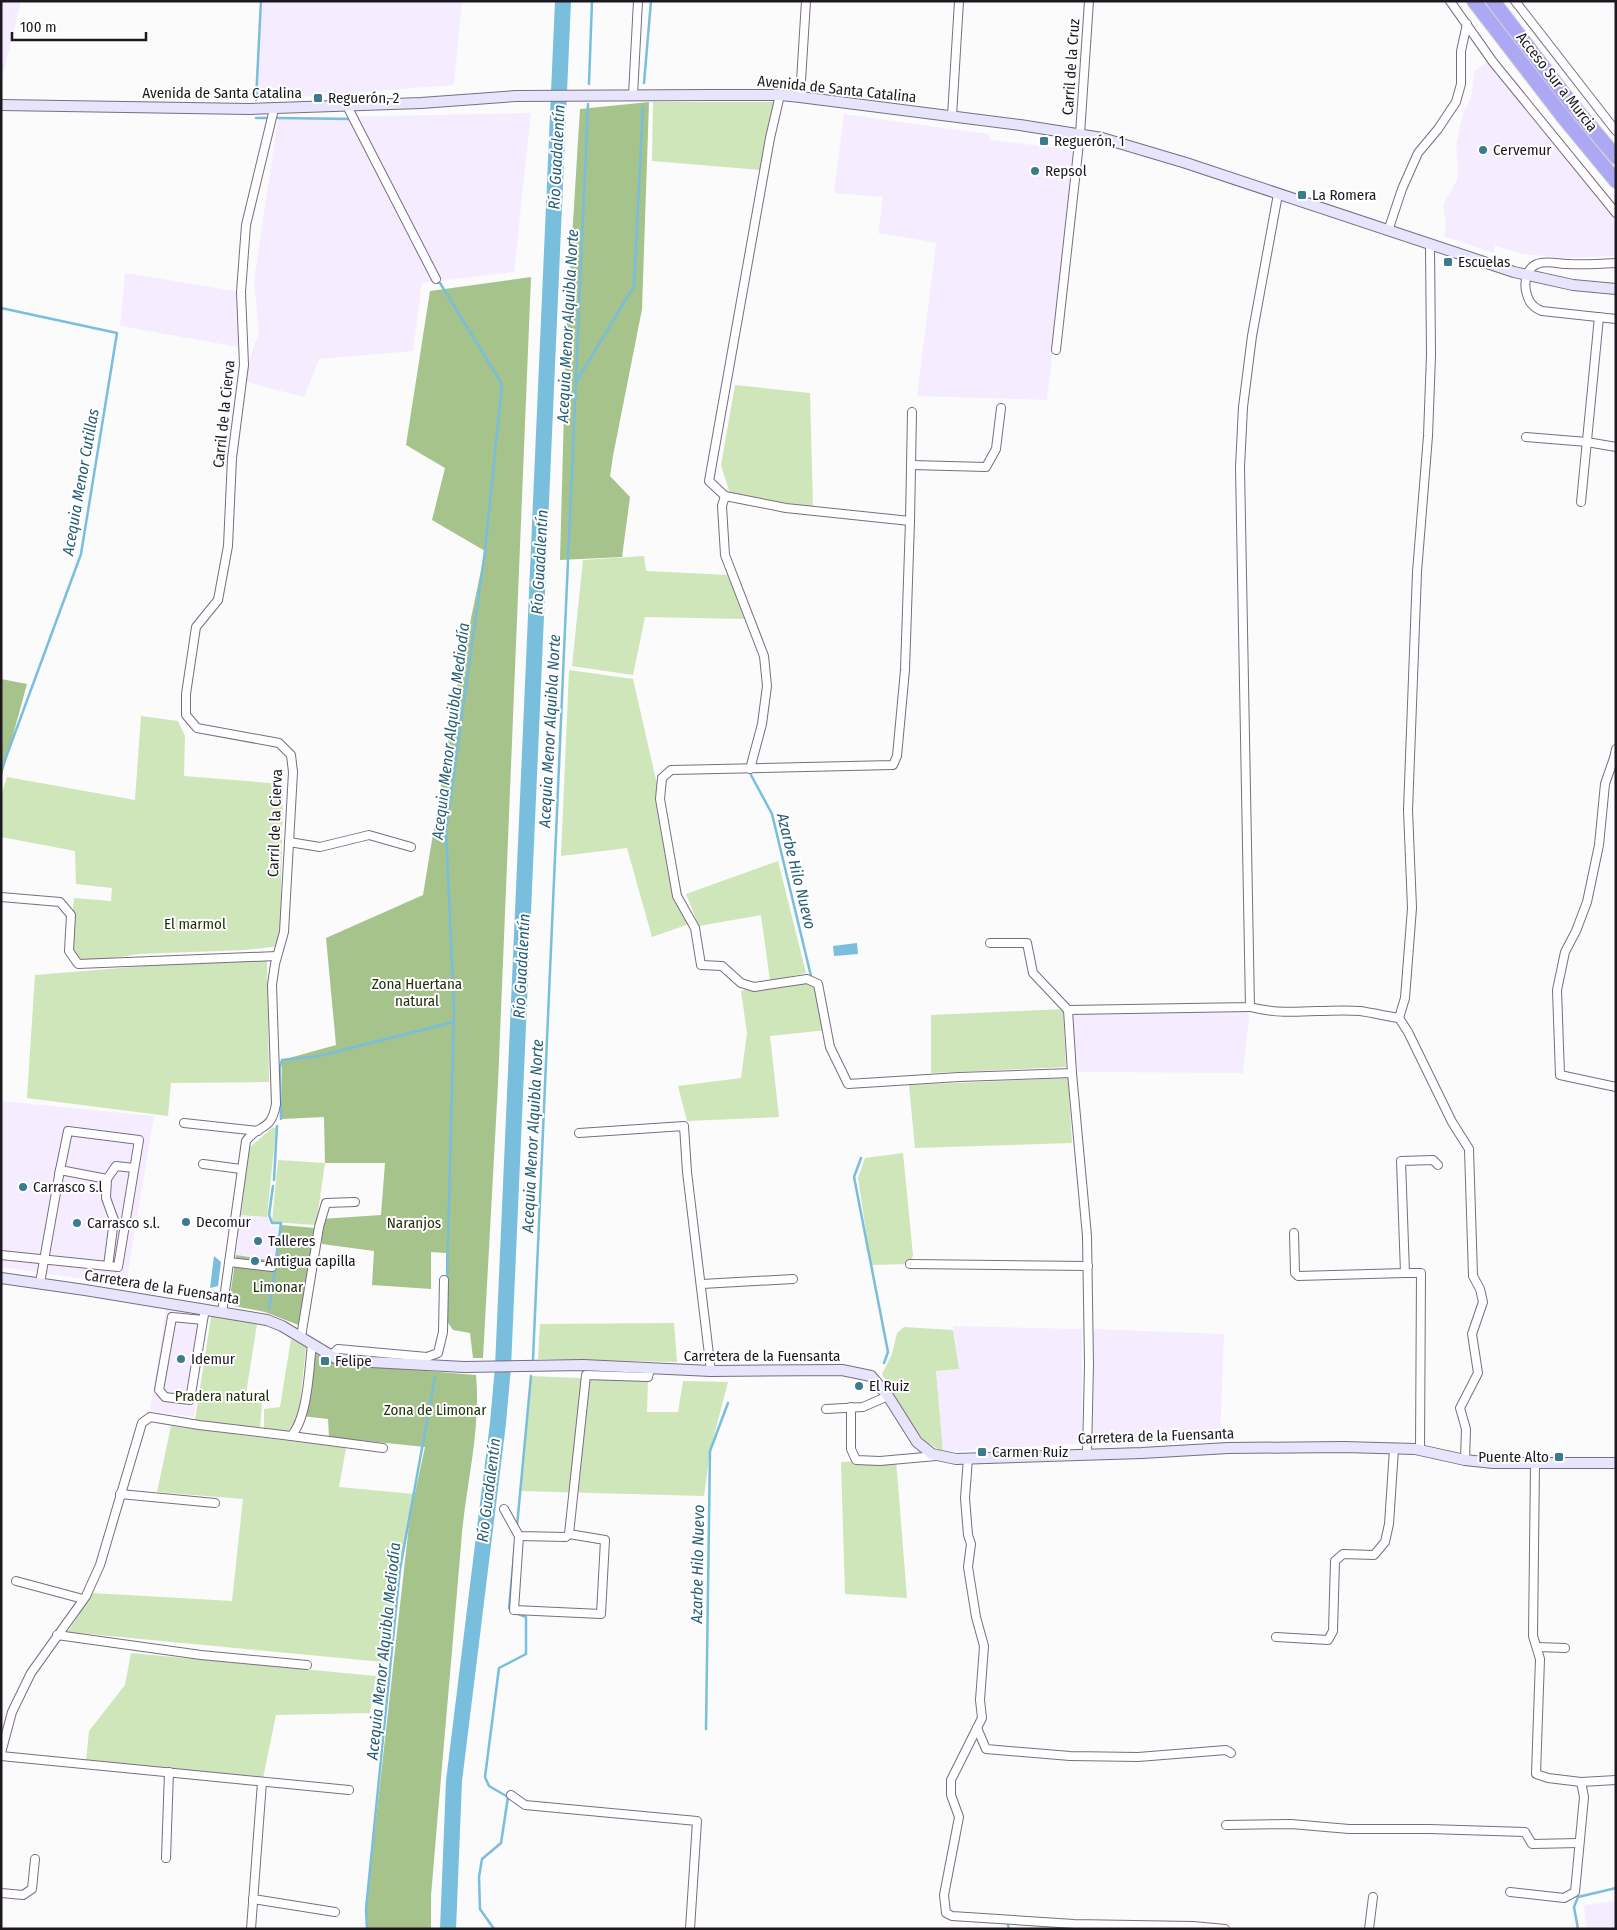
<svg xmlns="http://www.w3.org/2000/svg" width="1617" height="1930" font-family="'Fira Sans Condensed',sans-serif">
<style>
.built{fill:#f6ecff}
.green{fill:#cee6ba}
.forest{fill:#a6c38c}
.water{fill:#79bedc}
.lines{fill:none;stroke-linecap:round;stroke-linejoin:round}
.stream{stroke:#79bedc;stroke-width:2.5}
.river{stroke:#79bedc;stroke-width:16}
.street-casing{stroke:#7a6d83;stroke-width:10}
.secondary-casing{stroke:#7a6d83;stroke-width:12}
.highway-casing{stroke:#d6d5d7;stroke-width:16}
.street{stroke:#fff;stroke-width:8}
.secondary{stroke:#e6e5fb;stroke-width:10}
.highway{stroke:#ada8f3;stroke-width:14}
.poi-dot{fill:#3a7b8d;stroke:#fff;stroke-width:2}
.labels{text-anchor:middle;stroke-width:4;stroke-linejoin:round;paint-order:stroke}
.street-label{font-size:15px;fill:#1d1820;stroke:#fff}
.poi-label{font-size:15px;fill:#1d1820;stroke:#fff;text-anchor:start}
.park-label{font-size:15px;fill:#20330b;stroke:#fff}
.water-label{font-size:16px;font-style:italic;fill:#265d73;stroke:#fff}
</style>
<rect width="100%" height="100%" fill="#fbfbfb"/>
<g class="built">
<polygon points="1,1 21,1 1,83"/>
<polygon points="263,1 462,1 454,85 256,100"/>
<polygon points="1487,62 1616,220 1616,256 1563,258 1523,254 1495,246 1493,253 1444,236 1446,223 1443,205 1457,180 1458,169 1456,146 1464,109 1468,105 1472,93 1474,71"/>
<polygon points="531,113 514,272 422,283 413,351 319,359 304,397 242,381 259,332 254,281 278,118"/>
<polygon points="844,114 988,134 991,140 1077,150 1047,400 917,396 936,243 878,233 883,197 834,193"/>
<polygon points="125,273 241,292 244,348 120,326"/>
<polygon points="1250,1007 1243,1073 1078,1072 1068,1010"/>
<polygon points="1,1101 154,1116 126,1285 1,1267"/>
<polygon points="241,1215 267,1217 271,1227 278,1227 274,1260 236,1255"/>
<polygon points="166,1309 208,1319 194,1417 150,1411"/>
<polygon points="953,1326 1082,1329 1082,1443 943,1452 936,1371 959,1369"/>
<polygon points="1092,1329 1224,1334 1220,1441 1091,1445"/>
<polygon points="1616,1901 1616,1929 1587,1929 1584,1905"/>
</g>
<g class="green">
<polygon points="653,102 775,102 761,170 652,161"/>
<polygon points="735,385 810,393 813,507 730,494 721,465"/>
<polygon points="644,556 646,571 728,575 745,619 645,617 633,675 572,666 583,560"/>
<polygon points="569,670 633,679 689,924 652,937 627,848 561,856"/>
<polygon points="141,716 178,721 185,736 184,776 283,784 280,946 244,950 138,954 78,964 69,946 74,898 111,901 112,888 76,884 75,851 1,837 1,796 7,777 135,800"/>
<polygon points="778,861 806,973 770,981 761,915 699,926 686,894"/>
<polygon points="267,956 269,1082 171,1083 168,1116 27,1098 35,975"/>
<polygon points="807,979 818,984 827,1030 770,1036 779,1117 687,1121 678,1086 741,1078 747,1033 741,991 754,987"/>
<polygon points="1063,1009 1066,1067 931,1073 931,1015"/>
<polygon points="1068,1078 1072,1143 915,1148 909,1085"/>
<polygon points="272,1128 276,1128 267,1217 241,1215 249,1148"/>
<polygon points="903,1153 913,1255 910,1264 871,1265 858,1178 865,1158"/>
<polygon points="278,1160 325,1163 316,1225 272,1222"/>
<polygon points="211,1317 243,1319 257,1324 245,1400 262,1403 260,1428 195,1420"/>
<polygon points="674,1323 677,1362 538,1359 540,1324"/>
<polygon points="904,1327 953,1330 959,1369 936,1371 943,1452 926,1442 912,1427 882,1374 892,1354 897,1333"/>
<polygon points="291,1339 306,1347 298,1420 287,1432 264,1428 264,1409 280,1407"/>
<polygon points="531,1376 648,1381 647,1412 678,1412 683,1381 728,1382 710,1451 704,1496 520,1491"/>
<polygon points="171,1426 346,1448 339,1487 414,1494 383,1662 68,1632 92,1593 232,1601 243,1499 157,1492"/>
<polygon points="896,1459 907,1598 845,1594 841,1462"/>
<polygon points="131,1653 376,1676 370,1713 276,1715 263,1778 86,1761 89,1731 125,1685"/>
</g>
<g class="forest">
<polygon points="649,102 642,309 613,456 610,476 630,497 622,557 560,560 566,336 580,109"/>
<polygon points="531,277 498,1084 483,1358 473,1358 470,1333 453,1330 446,1320 446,1253 431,1252 431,1289 372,1285 374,1251 322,1244 321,1219 381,1215 385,1163 325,1163 324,1117 282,1119 282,1060 336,1045 326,938 423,895 458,681 485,551 432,520 445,468 406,445 430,291"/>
<polygon points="1,679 27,684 1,779"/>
<polygon points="281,1225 315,1228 301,1326 265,1312 234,1306 230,1297 236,1255 276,1261"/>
<path d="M316 1354 340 1364 476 1375C481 1428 467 1480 462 1533 452 1654 441 1775 431 1896V1929H368L366 1909 410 1516 425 1447 329 1437 328 1419 302 1416Z"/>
</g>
<g class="water">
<polygon points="857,943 858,954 834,956 833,946"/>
<polygon points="214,1256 221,1262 218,1286 210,1288"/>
</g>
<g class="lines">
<g class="stream">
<polyline points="644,83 651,1"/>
<polyline points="589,84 592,1"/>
<polyline points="256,100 261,1"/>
<polyline points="256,118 268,118"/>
<polyline points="278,118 351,119"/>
<polyline points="440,283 502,384 485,551 446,830 454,1010 447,1280"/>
<polyline points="1,308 117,333 81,554 1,771"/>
<polyline points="576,382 634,286 643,107"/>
<polyline points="751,775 772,814 811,976"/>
<polyline points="281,1119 280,1067 282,1060 319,1056 454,1022"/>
<polyline points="861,1158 854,1177 888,1352 884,1363"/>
<polyline points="274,1180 277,1126"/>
<polyline points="273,1186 269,1215 272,1223 281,1223 275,1265"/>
<polyline points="269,1309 275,1269"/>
<polyline points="533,1359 588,104"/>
<polyline points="517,1526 531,1376"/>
<polyline points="513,1611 509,1608 515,1544"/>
<polyline points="706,1729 710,1451 728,1403"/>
<polyline points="1007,1921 1009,1929"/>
<polyline points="367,1929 366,1909 400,1569 435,1377"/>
<polyline points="494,1929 480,1909 479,1877 482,1859 501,1843 508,1797 489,1786 485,1777 499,1668 526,1654 526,1617 518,1614"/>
<polyline points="1578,1929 1574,1907 1578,1897 1616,1888"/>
</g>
<polyline class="river" points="448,1929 454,1781 498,1423 503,1367 563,1"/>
<defs>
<g id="street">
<polyline points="1450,1 1493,62 1616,213"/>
<polyline points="1515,1 1616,131"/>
<polyline points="633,95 638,1"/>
<polyline points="780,95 770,138 709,481 725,496 786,508 910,521 912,412"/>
<polyline points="800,97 806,1"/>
<polyline points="347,106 436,279"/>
<polyline points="952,116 959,1"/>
<polyline points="1388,231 1402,189 1418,153 1438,129 1456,102 1461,84 1461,51 1467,24"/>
<path d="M1616 263C1600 264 1584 265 1568 264 1559 264 1546 260 1537 264 1527 268 1524 281 1526 291 1528 301 1532 307 1542 311L1616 319"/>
<polyline points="1056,350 1080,134 1089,1"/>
<polyline points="1526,437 1587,442 1616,447"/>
<polyline points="911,465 986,467 996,449 1001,408"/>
<polyline points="725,496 722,506 725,555 764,656 767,686 762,724 750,769"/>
<polyline points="1581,502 1599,317"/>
<polyline points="910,521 905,670 897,756 893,765 671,770 662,778 660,799 677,896 695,928 701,965 722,966 741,983 754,987 807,979 818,984 830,1047 848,1084 959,1077 1072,1073 1068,1010 1250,1007 1240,467 1243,407 1252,336 1278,194"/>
<polyline points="1616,749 1614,758 1605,784 1599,845 1587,902 1576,931 1565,952 1557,990 1560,1075 1616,1087"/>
<polyline points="289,842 320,847 369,835 411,847"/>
<polyline points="1,897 60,902 71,915 69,951 78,964 277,956"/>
<polyline points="990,943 1027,943 1033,973 1068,1010"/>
<path d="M1250 1007C1288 1017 1322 1008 1360 1011 1373 1013 1386 1016 1399 1018L1408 1032 1452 1122 1469 1149 1473 1276 1480 1289 1483 1302 1472 1334 1478 1373 1460 1408 1466 1429 1465 1460"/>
<polyline points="1399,1018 1405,998 1412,908 1408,810 1417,572 1428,436 1431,355 1430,245"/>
<polyline points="1072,1073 1087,1236 1089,1364 1087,1454"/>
<polyline points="184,1123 258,1131"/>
<polyline points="579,1133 684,1126 687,1172 711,1371"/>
<polyline points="203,1164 241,1169"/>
<polyline points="59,1175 68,1131 139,1140 118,1267 108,1266"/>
<polyline points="107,1179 116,1166 134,1168"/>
<polyline points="1294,1233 1295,1273 1298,1276 1405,1273"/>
<polyline points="1,1255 108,1266 114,1220 106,1198 107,1179 60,1170 40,1283"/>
<polyline points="229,1262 272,1267"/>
<polyline points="910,1264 1088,1266"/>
<polyline points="702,1284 793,1279"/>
<path d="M222 1313 246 1141C259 1123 271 1133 276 1104L272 985 275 964 284 932 293 772 291 755 279 743 197 728 186 715V694L196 627 218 600 228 546 232 458 244 365 241 292 246 225 274 109"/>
<polyline points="203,1320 172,1317 159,1390 165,1397 190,1400 203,1320 205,1310"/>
<polyline points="301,1337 319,1227 326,1203 355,1202"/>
<polyline points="331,1355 338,1349 427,1357 438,1353 443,1332 444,1280"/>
<polyline points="851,1407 851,1449 856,1460 880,1461 936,1456"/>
<polyline points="826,1409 863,1407 888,1396"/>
<polyline points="291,1436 383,1448"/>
<polyline points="1420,1450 1421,1273 1405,1273 1401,1161 1433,1160 1438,1165"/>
<polyline points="968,1458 965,1498 968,1535 971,1544 968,1567 976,1617 984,1646 980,1700 982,1718 951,1780 951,1795 959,1817 944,1895 946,1913 952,1916 1074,1924 1193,1926 1225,1929"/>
<polyline points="120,1494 215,1503"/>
<polyline points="504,1509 519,1536 566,1537 569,1534 586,1375 648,1377 650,1369"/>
<polyline points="519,1536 514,1610 601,1614 605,1540 569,1534"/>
<polyline points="16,1581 83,1599"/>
<polyline points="57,1635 201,1655 307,1665"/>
<polyline points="1276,1637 1328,1640 1333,1631 1335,1561 1343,1554 1374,1555 1385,1542 1389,1524 1394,1449"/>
<polyline points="1537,1647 1565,1648"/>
<polyline points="977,1728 986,1749 1070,1756 1138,1757 1226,1750 1231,1753"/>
<path d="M1 1753 12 1712 31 1673 86 1596 100 1565 142 1423 150 1417 199 1425 291 1436C308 1418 309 1369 312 1344"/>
<polyline points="1,1756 349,1790"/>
<polyline points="1581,1782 1616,1780"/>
<polyline points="511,1795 525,1805 697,1821 690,1929"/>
<polyline points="1226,1825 1291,1824 1349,1829 1429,1829 1525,1832 1532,1844 1579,1843"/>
<polyline points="166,1858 169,1772"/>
<polyline points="1510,1892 1564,1898 1575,1892 1584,1797 1581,1782 1548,1778 1536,1774 1540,1659 1533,1636 1535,1463"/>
<polyline points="1,1893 23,1895 32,1889 35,1859"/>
<polyline points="253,1899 335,1912"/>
<polyline points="251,1929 262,1782"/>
<polyline points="1369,1929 1373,1897"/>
</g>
<g id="secondary">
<polyline points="1,105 250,109 421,103 516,96 708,95 780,95 800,97 1020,125 1102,138 1186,163 1514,272 1573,285 1616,289"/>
<polyline points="1,1278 85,1290 267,1320 282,1326 337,1359 371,1362 464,1367 583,1365 711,1371 842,1370 871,1376 888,1396 917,1442 932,1454 956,1459 1142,1453 1228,1448 1344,1447 1415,1449 1465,1460 1493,1463 1616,1463"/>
</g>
<g id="highway">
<polyline points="1474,1 1564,118 1616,181"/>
<polyline points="1493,1 1574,107 1616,157"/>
</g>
</defs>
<use href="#street" class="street-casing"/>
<use href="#secondary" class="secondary-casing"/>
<use href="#highway" class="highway-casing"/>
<use href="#street" class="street"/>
<use href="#secondary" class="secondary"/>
<use href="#highway" class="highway"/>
</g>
<g class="poi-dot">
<rect x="313" y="93" width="10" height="10" rx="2.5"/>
<rect x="1039" y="136" width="10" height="10" rx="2.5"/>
<circle cx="1483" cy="150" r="5"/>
<circle cx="1035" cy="171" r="5"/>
<rect x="1297" y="190" width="10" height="10" rx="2.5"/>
<rect x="1443" y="257" width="10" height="10" rx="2.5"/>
<circle cx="23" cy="1187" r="5"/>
<circle cx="186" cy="1222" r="5"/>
<circle cx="77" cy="1223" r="5"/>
<circle cx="258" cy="1241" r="5"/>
<circle cx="255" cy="1261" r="5"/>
<circle cx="181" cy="1359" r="5"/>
<rect x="320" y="1356" width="10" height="10" rx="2.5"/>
<circle cx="859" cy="1386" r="5"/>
<rect x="977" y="1447" width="10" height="10" rx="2.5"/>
<rect x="1554" y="1452" width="10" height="10" rx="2.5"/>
</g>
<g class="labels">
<g class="street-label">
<text transform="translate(1071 67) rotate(-86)" y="5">Carril de la Cruz</text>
<text transform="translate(1557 82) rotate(52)" y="5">Acceso Sur a Murcia</text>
<text transform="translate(837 89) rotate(6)" y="5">Avenida de Santa Catalina</text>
<text x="222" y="98">Avenida de Santa Catalina</text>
<text transform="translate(224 414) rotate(-84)" y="5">Carril de la Cierva</text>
<text transform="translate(275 823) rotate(-88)" y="5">Carril de la Cierva</text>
<text transform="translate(162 1287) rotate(9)" y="5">Carretera de la Fuensanta</text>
<text x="762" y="1361">Carretera de la Fuensanta</text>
<text transform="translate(1156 1436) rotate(-2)" y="5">Carretera de la Fuensanta</text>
</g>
<g class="poi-label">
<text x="328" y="103">Reguerón, 2</text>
<text x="1054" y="146">Reguerón, 1</text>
<text x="1493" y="155">Cervemur</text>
<text x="1045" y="176">Repsol</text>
<text x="1312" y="200">La Romera</text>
<text x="1458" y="267">Escuelas</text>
<text x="33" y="1192">Carrasco s.l</text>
<text x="196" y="1227">Decomur</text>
<text x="87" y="1228">Carrasco s.l.</text>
<text x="268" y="1246">Talleres</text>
<text x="265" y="1266">Antigua capilla</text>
<text x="191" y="1364">Idemur</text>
<text x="335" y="1366">Felipe</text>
<text x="869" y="1391">El Ruiz</text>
<text x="992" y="1457">Carmen Ruiz</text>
<text x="1549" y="1462" text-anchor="end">Puente Alto</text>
</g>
<g class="park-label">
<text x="195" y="929">El marmol</text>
<text x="417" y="989">Zona Huertana<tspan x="417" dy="17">natural</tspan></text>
<text x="414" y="1228">Naranjos</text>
<text x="278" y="1292">Limonar</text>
<text x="222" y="1401">Pradera natural</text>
<text x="435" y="1415">Zona de Limonar</text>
</g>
<g class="water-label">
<text transform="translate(556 157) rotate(-87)" y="6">Río Guadalentín</text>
<text transform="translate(567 326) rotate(-87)" y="6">Acequia Menor Alquibla Norte</text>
<text transform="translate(80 482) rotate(-80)" y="6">Acequia Menor Cutillas</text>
<text transform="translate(539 562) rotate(-87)" y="6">Río Guadalentín</text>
<text transform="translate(450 731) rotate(-83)" y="6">Acequia Menor Alquibla Mediodía</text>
<text transform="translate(549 731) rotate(-87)" y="6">Acequia Menor Alquibla Norte</text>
<text transform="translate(797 871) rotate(76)" y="6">Azarbe Hilo Nuevo</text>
<text transform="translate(521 966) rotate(-87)" y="6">Río Guadalentín</text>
<text transform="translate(532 1136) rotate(-87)" y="6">Acequia Menor Alquibla Norte</text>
<text transform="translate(488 1490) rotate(-83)" y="6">Río Guadalentín</text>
<text transform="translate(697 1564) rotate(-89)" y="6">Azarbe Hilo Nuevo</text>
<text transform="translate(383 1651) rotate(-84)" y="6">Acequia Menor Alquibla Mediodía</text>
</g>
</g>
<rect width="1617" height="1930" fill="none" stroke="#1d1820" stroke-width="5"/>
<path d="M12 32v8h134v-8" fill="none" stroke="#1d1820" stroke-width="2.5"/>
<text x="20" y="32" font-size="15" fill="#1d1820" stroke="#ffffff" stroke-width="4" paint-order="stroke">100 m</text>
</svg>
